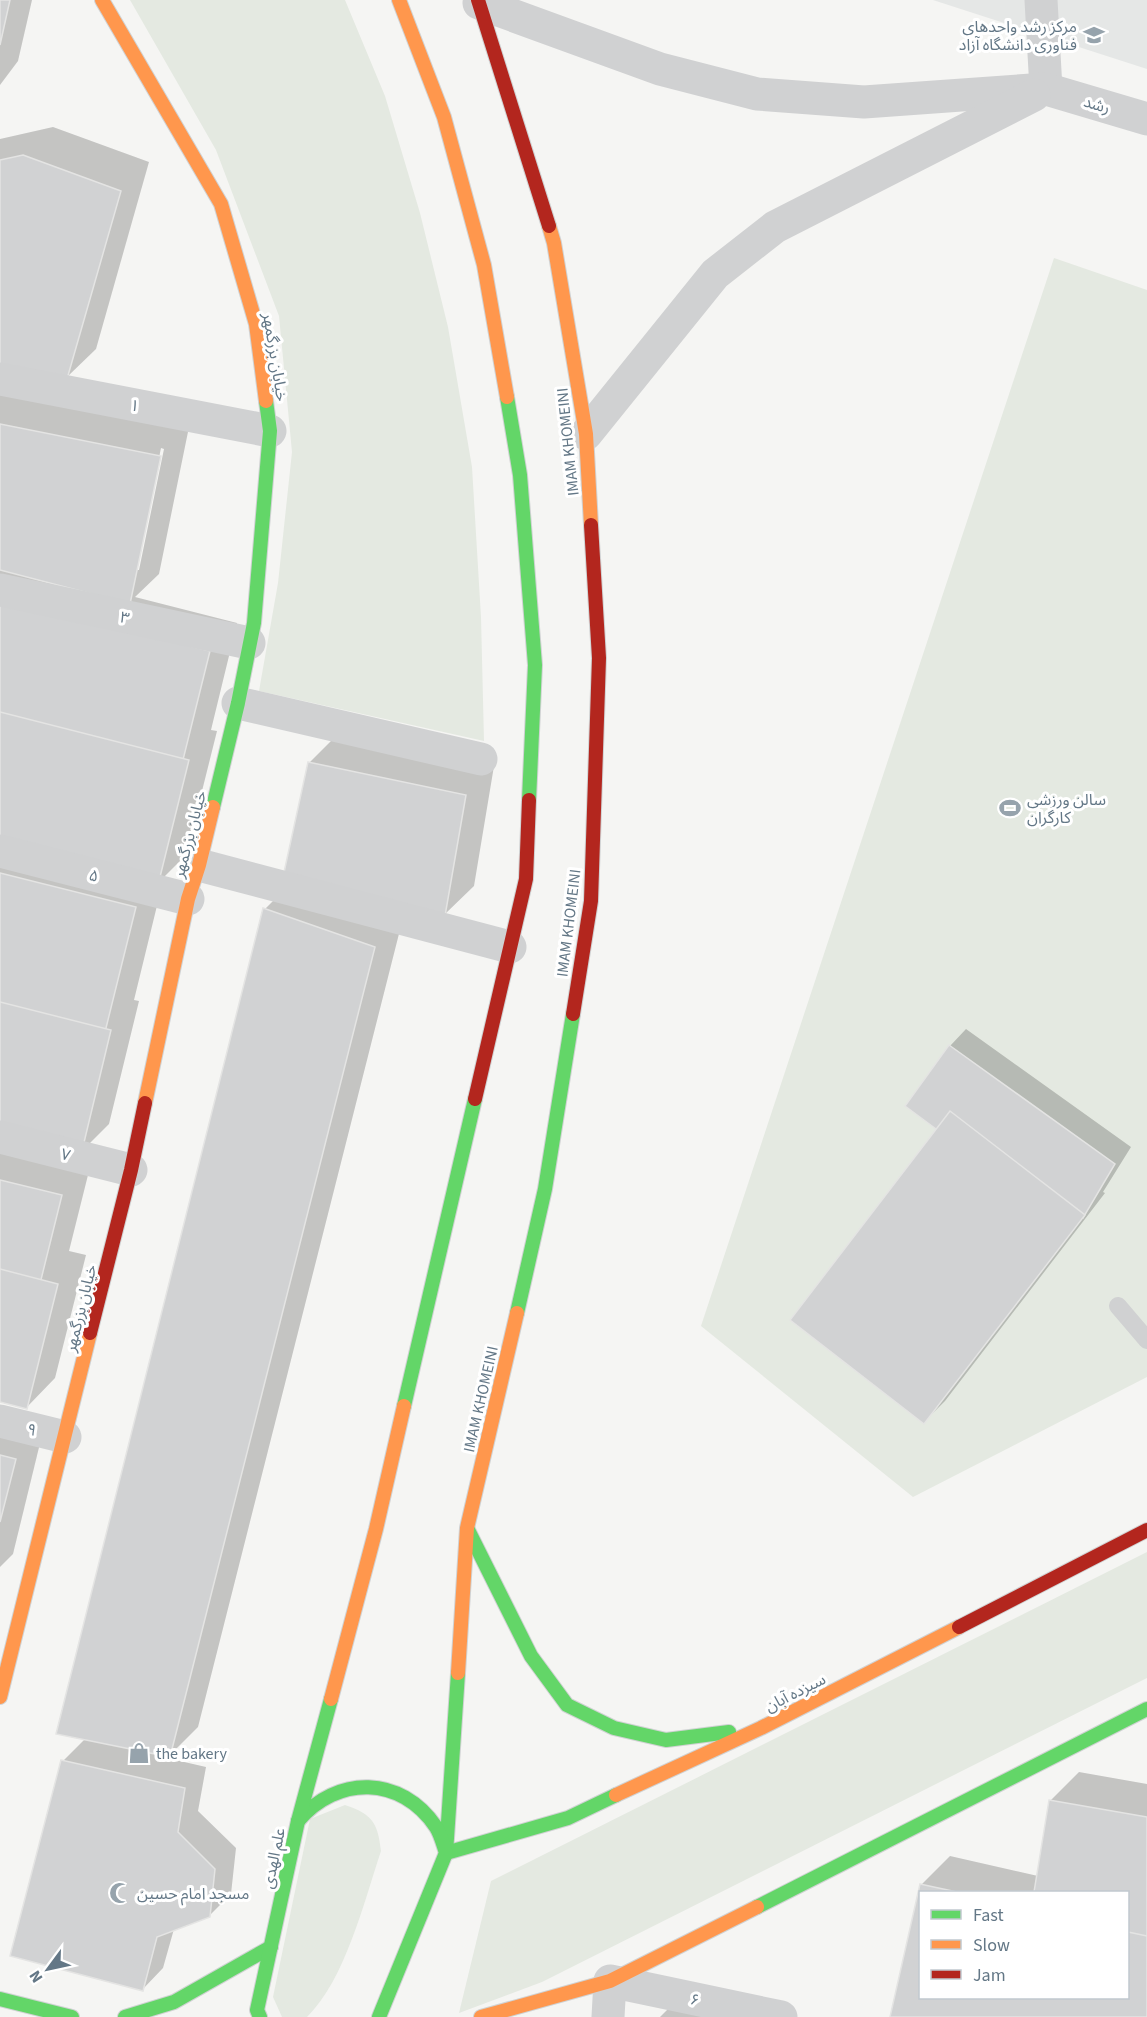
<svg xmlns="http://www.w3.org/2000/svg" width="1147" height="2017" font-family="'Source Sans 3','Noto Sans Arabic',sans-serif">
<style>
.built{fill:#e5e7e6}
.green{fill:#e4e9e1}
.shadow{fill:#0003;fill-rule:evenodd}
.building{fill:#d1d2d3;stroke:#e4e4e3;stroke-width:1.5}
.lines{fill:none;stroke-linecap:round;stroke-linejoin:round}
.fast-casing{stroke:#d0d2d3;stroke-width:16}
.slow-casing{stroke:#d0d2d3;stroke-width:16}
.jam-casing{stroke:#d0d2d3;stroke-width:16}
.lane{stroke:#d0d1d2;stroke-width:18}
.street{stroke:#d0d1d2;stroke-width:33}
.fast{stroke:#63d668;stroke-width:14}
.slow{stroke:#ff974d;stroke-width:14}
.jam{stroke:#b3261e;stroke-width:14}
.labels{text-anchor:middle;stroke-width:6;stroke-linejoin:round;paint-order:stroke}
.poi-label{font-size:16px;fill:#637786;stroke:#fff;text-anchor:start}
.street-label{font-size:16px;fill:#637786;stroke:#fff}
</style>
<rect width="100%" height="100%" fill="#f5f5f3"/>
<polygon class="built" points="933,0 1147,0 1147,69 936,1"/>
<g class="green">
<polygon points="130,0 345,0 385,96 420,213 448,327 472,467 481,617 484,741 259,691 278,583 292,452 279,316 216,150"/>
<polygon points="1054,258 1147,290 1147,1377 913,1497 701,1326"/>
<polygon points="1147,1552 1147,1678 542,1982 459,2013 491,1881"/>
<path d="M345 1805C373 1814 378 1824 381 1851 364 1902 345 1980 307 2017H282L273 1997 310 1819Z"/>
</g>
<g class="shadow">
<polygon points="0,0 32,0 18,61 0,85"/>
<polygon points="53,127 149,162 96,349 67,377 0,363 0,139"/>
<path d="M0 390 189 427 159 574 135 597 237 623 211 730 217 731 186 855 164 877 134 1000 139 1001 109 1124 80 1153 0 1133ZM161 448 164 449 139 570H136Z"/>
<polygon points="338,734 494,766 474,886 445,914 403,918 198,1727 167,1758 206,1767 198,1811 236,1848 231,1894 210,1915 174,1929 163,1968 142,1990 63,1761 85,1739 265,909 295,879 309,763"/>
<polygon points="966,1029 1131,1147 1103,1192 1105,1193 945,1401 924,1422 950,1046"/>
<polygon points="0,1144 90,1167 69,1251 86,1255 55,1378 27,1407 0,1400"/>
<polygon points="0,1420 43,1431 13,1554 0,1567"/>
<path d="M1079 1772 1147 1784V2017H891L921 1885 950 1856 1038 1876 1050 1801ZM920 1892H1128V1998H920Z"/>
<polygon points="684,1993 775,2017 660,2017"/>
</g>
<g class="building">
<polygon points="0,0 10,0 0,45"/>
<polygon points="23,155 121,191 67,379 0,364 0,160"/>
<polygon points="0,424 161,456 130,604 0,570"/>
<polygon points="0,598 210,651 179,776 0,731"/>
<polygon points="0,712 189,760 158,885 0,845"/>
<polygon points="308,762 466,795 445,916 283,877"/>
<polygon points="0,873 136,907 105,1032 0,1005"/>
<polygon points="263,908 375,947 170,1757 56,1734"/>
<polygon points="0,1002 111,1030 81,1155 0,1134"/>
<polygon points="949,1045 1115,1164 1083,1218 936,1129 905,1106"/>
<polygon points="950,1111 1085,1215 924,1424 790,1320"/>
<polygon points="0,1180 62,1195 31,1320 0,1312"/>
<polygon points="0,1269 58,1284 27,1409 0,1402"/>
<polygon points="0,1455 16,1459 0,1522"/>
<polygon points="61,1760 185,1788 178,1832 215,1869 210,1917 157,1937 143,1991 10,1956"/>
<polygon points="1049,1800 1147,1817 1147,1945 1128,1941 1128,1892 1034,1892"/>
<polygon points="920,1884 957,1892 920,1892 920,1998 1128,1998 1128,1932 1147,1936 1147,2017 890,2017"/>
</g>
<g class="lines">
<defs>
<g id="fast">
<polyline points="507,397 520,475 535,665 529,800"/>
<polyline points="213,807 238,703 254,623 270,431 266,401"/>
<polyline points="517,1313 545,1189 573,1014"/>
<polyline points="404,1406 475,1099"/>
<polyline points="468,1530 531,1656 567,1705 614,1728 666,1740 729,1732"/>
<polyline points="458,1673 446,1853 568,1818 616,1795"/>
<path d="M298 1821C337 1775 401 1775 436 1827 441 1835 443 1844 446 1853L379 2017"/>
<polyline points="757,1907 1147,1709"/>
<polyline points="0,1999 72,2017"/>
<polyline points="125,2017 174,2002 271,1947"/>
<polyline points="260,2017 257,2010 298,1821 331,1699"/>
</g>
<g id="slow">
<polyline points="102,0 221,204 256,324 266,401"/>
<polyline points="399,0 444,117 484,265 507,397"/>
<polyline points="549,226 554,243 586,434 591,525"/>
<polyline points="145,1103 188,899 199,865 213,807"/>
<polyline points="458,1673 467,1528 517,1313"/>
<polyline points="0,1697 90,1333"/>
<polyline points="331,1699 376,1529 404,1406"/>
<polyline points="616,1795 761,1728 959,1627"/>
<polyline points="481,2017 610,1981 757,1907"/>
</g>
<g id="jam">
<polyline points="478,0 549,226"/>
<polyline points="573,1014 591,901 599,658 591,525"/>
<polyline points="475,1099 526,879 529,800"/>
<polyline points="90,1333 131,1170 145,1103"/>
<polyline points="959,1627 1147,1530"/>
</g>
</defs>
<use href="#fast" class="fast-casing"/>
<use href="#slow" class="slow-casing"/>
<use href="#jam" class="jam-casing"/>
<polyline class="lane" points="1118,1306 1147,1340"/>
<g class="street">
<polyline points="1041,0 1046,89"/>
<polyline points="479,3 660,69 757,94 864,102 1046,89 1147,119"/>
<polyline points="0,379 270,431"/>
<polyline points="586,434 715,274 775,227 1034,95"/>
<polyline points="0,590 249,643"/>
<polyline points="238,703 481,759"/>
<polyline points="0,851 188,899"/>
<polyline points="199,865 510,947"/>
<polyline points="0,1137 131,1170"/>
<polyline points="0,1421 65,1437"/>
<polyline points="608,2017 610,1981 781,2017"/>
</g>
<use href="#fast" class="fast"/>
<use href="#slow" class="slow"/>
<use href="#jam" class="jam"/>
</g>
<defs>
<symbol id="university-bare" viewBox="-9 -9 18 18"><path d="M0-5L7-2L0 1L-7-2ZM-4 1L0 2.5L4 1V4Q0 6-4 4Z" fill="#96a3ac" stroke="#fff" stroke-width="2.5" paint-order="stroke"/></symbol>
<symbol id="stadium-bare" viewBox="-9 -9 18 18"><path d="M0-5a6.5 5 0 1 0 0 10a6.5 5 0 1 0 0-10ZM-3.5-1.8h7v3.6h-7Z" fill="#96a3ac" stroke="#fff" stroke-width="2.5" paint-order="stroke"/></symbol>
<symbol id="shop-bare" viewBox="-9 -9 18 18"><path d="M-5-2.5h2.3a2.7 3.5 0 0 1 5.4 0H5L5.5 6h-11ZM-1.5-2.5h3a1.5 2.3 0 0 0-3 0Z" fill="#96a3ac" stroke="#fff" stroke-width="2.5" paint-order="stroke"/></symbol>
<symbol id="mosque-bare" viewBox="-9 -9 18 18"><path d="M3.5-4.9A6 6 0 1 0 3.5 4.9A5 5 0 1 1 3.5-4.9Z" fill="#96a3ac" stroke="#fff" stroke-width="2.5" paint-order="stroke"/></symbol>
</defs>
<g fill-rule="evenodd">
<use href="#university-bare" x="1079" y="20" width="30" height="30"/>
<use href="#stadium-bare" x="995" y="793" width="30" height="30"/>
<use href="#shop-bare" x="124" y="1738" width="30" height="30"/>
<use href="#mosque-bare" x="105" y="1878" width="30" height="30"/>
</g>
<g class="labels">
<g class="poi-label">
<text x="1077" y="32" text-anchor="end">مرکز رشد واحدهای<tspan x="1077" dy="18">فناوری دانشگاه آزاد</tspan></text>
<text x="1027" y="805">سالن ورزشی<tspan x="1027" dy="18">کارگران</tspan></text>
<text x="156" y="1759">the bakery</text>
<text x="137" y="1899">مسجد امام حسین</text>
</g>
<g class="street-label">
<text transform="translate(1097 104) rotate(16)" y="6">رشد</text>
<text transform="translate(276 357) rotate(81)" y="6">خیابان بزرگمهر</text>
<text transform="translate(135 405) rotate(11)" y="6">۱</text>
<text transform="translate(567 442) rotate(-96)" y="6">IMAM KHOMEINI</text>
<text transform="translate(125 617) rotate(12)" y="6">۳</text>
<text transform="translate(189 834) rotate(-75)" y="6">خیابان بزرگمهر</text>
<text transform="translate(94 875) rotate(14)" y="6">۵</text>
<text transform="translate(568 923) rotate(-83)" y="6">IMAM KHOMEINI</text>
<text transform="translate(66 1154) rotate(14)" y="6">۷</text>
<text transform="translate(80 1308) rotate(-76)" y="6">خیابان بزرگمهر</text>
<text transform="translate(480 1399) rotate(-77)" y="6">IMAM KHOMEINI</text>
<text transform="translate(32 1429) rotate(14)" y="6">۹</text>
<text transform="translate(795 1692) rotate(-27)" y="6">سیزده آبان</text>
<text transform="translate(273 1858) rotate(-78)" y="6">علم الهدی</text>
<text transform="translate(695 1999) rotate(12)" y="6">۶</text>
</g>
</g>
<rect x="919" y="1891" width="210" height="108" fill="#ffffff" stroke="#c1c9cf" stroke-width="1.5"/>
<rect x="931" y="1910" width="30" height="9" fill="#63d668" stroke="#c1c9cf" stroke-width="1.5"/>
<text x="973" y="1921" font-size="18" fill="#637786">Fast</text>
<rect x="931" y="1940" width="30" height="9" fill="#ff974d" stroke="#c1c9cf" stroke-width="1.5"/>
<text x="973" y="1951" font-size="18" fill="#637786">Slow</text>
<rect x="931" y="1970" width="30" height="9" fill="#b3261e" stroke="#c1c9cf" stroke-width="1.5"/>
<text x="973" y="1981" font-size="18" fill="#637786">Jam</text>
<g transform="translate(48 1969) rotate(237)" stroke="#ffffff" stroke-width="4.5" paint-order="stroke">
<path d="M0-4.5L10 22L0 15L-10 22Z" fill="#637786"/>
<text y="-9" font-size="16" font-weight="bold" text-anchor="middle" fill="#637786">N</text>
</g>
</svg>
